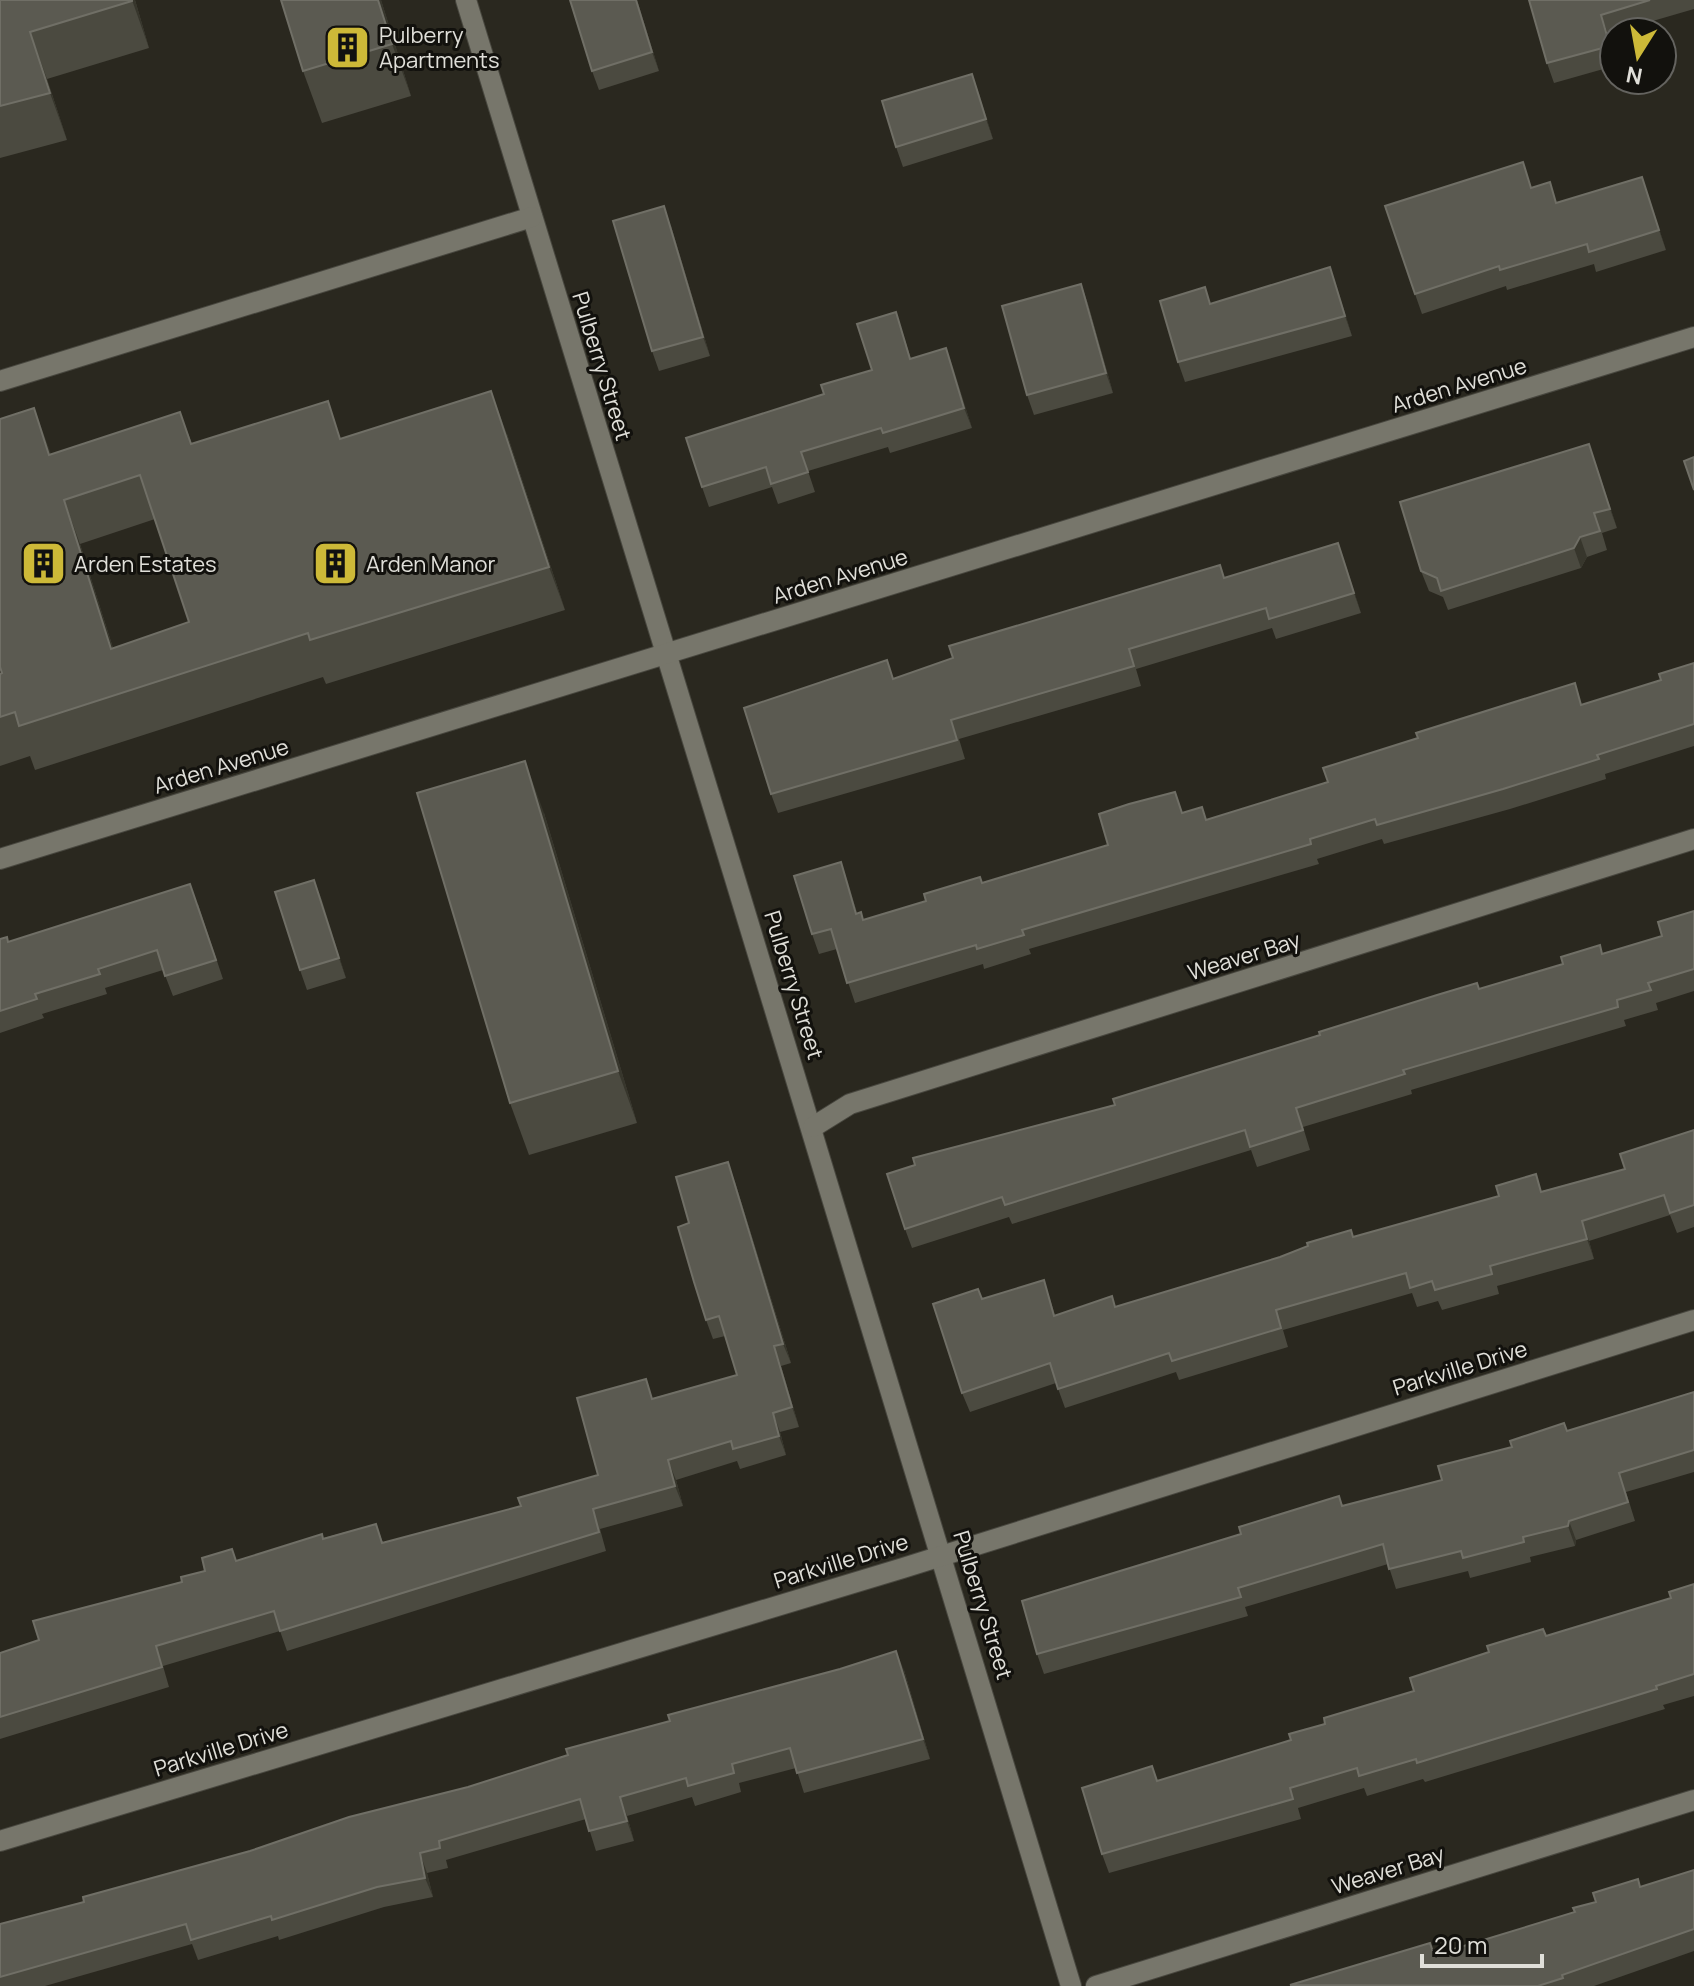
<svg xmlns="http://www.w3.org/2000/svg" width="1694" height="1986" font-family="Manrope,sans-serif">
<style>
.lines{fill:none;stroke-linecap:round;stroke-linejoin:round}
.minor-casing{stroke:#48473f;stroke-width:22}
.tertiary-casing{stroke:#48473f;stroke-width:22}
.minor{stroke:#77766b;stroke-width:20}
.tertiary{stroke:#77766b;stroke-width:20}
.wall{fill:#4b4a40;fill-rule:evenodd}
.shaded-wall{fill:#37362c}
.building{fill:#5b5a51;stroke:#706f66;stroke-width:2;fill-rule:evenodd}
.labels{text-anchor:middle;stroke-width:6;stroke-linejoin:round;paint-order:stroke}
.poi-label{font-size:22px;fill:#e0dfd9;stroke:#12110d;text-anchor:start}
.street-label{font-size:22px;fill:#e0dfd9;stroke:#12110d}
</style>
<rect width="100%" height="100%" fill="#2a281f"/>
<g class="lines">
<defs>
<g id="minor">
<path d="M466 0C667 662 874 1323 1071 1986"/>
<polyline points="0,381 532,217"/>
<polyline points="0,859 1694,337"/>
<polyline points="813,1127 850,1104 1694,839"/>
<polyline points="1096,1986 1694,1800"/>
</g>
<polyline id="tertiary" points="0,1841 903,1568 1694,1320"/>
</defs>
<use href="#minor" class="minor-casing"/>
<use href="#tertiary" class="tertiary-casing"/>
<use href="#minor" class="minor"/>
<use href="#tertiary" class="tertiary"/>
</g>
<g class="wall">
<polygon points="0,0 135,0 149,48 47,79 67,140 0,158"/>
<polygon points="281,0 381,0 411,96 322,123 303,71"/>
<polygon points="637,0 659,71 599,90 592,71"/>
<polygon points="1529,0 1694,0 1694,9 1608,34 1614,56 1614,66 1554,83 1547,63"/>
<polygon points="972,74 993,139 903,167 896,147"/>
<polygon points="1642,177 1666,250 1596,272 1594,264 1507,290 1506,286 1422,314 1415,294 1532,188 1557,203"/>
<polygon points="671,226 710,356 659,371 652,351"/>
<polygon points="1330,267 1352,336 1185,382 1178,362 1211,304"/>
<polygon points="1081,284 1088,304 1113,393 1034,415 1027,395"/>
<polygon points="896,312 911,359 946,348 972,428 890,453 888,447 808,471 815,492 778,504 772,487 709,507 702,487 824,394 872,370"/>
<path d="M180 412 192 444 507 434 565 610 326 684 323 677 35 770 30 756 0 766V674L2 673 51 454ZM155 519 189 622 113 648 80 544Z"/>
<polygon points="1589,444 1617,528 1602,533 1607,550 1587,557 1581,568 1448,610 1443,597 1429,591 1421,571"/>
<polygon points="1338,543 1361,613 1276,639 1272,628 1136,669 1141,686 959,739 965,759 778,813 771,794 894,679"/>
<polygon points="1694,663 1694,746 1605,774 1606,779 1510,809 1384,844 1382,839 1317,859 1319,864 1029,949 1031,954 984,969 983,964 855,1003 837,949 819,954 812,934 841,862 857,913 863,920 1108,845 1183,813 1207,820 1661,680"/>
<polygon points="544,813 637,1123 529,1155 510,1103"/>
<polygon points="314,880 346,978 307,990 300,970"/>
<polygon points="198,904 223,979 173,996 163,970 105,988 107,994 42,1014 44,1018 0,1033 0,939 8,942"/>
<polygon points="1694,911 1694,991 1656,1003 1658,1010 1624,1020 1626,1026 1411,1090 1412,1094 1303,1127 1310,1150 1257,1167 1251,1150 1012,1224 1009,1217 912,1248 905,1229 1115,1105 1479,989 1662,936"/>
<polygon points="1694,1130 1694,1227 1677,1233 1670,1215 1589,1241 1594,1259 1497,1286 1499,1294 1442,1310 1438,1301 1417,1307 1412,1293 1283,1330 1288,1347 1179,1380 1176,1372 1065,1408 1056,1383 970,1412 962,1393 982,1299 1044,1280 1055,1315 1116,1307 1354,1237 1542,1191 1625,1169"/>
<polygon points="735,1182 791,1363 781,1366 799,1427 780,1432 786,1455 740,1469 737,1461 676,1480 683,1506 600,1529 606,1551 287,1651 280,1631 163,1666 169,1687 0,1739 0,1653 39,1640 236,1561 376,1524 383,1543 521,1506 598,1475 653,1398 737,1375 725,1336 713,1339 706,1320 689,1223"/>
<polygon points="1694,1392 1694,1472 1626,1492 1635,1521 1576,1540 1575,1546 1530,1557 1531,1562 1470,1578 1468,1571 1396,1589 1388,1564 1245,1607 1248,1616 1044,1674 1037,1654 1342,1506 1442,1480 1567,1431"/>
<polygon points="1694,1584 1694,1696 1663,1705 1665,1709 1425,1782 1423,1779 1367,1796 1364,1788 1298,1808 1301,1819 1109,1873 1102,1854 1152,1766 1158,1781 1291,1740 1325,1724 1414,1691 1546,1636 1671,1598"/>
<polygon points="904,1670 930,1759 804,1793 796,1768 739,1783 741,1792 695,1806 692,1797 627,1816 634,1841 596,1851 586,1819 446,1860 448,1868 427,1873 433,1897 384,1907 279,1940 278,1936 198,1960 192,1944 45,1986 0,1986 0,1924 84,1902 250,1851 468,1787"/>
<polygon points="1694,1870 1694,1951 1594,1986 1290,1986 1434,1955 1575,1912 1641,1887"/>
</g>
<g class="shaded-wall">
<polygon points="132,0 135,0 149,48"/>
<polygon points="378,0 381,0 411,96 392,44"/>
<polygon points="636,0 637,0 659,71 652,52"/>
<polygon points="1601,15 1608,34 1614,57 1610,46"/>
<polygon points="30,32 47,79 67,140 50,93"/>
<polygon points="972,74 979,93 993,139 986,119"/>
<polygon points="1642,177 1649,197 1666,250 1659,230"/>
<polygon points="664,206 671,226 710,356 703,337"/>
<polygon points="1330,267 1337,287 1352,336 1345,316"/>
<polygon points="1081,284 1088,304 1113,393 1106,373"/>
<polygon points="946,348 953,367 972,428 964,408"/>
<polygon points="491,391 507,434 565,610 549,567"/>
<polygon points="34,408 50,451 65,498 49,455"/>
<polygon points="1589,444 1596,464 1617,528 1610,509"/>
<polygon points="64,500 80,544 127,692 111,649"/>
<polygon points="1580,537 1587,557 1581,568 1574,548"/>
<polygon points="1338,543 1345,562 1361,613 1354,593"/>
<polygon points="525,761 544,813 637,1123 618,1071"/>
<polygon points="841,862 848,882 863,933 856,914"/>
<polygon points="314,880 322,900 346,978 339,958"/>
<polygon points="728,1162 735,1182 791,1363 783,1344"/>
<polygon points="1582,1221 1589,1241 1594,1259 1587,1239"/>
<polygon points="774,1346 781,1366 799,1427 792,1407"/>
<polygon points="773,1413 780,1432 786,1455 779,1436"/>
<polygon points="668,1460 676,1480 683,1506 675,1486"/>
<polygon points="1569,1521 1576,1540 1575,1546 1568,1526"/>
<polygon points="896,1651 904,1670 930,1759 923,1739"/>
<polygon points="620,1797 627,1816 634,1841 627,1821"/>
<polygon points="420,1853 427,1873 433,1897 425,1878"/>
</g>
<g class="building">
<polygon points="0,0 132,0 132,1 30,32 50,93 0,106"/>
<polygon points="281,0 378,0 392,44 303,71"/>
<polygon points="570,0 636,0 652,52 592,71"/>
<polygon points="1529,0 1650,0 1601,15 1610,46 1547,63"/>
<polygon points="972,74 986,119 896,147 882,101"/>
<polygon points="1523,162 1531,188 1550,182 1556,203 1642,177 1659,230 1589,252 1587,244 1500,270 1499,266 1415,294 1385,206"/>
<polygon points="664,206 703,337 652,351 613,221"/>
<polygon points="1330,267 1345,316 1178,362 1160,301 1205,287 1210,304"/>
<polygon points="1081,284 1106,373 1027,395 1002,306"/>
<polygon points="896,312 910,359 946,348 964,408 883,433 881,428 801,452 808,472 771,484 766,467 702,487 686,438 824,394 821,385 872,370 857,324"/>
<path d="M491 391 549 567 310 640 308 633 19 726 15 712 0 717V674L2 673 0 667V419L34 408 49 455 180 412 191 444 328 401 340 439ZM140 475 189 622 111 649 64 500Z"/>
<polygon points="1589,444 1610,509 1594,513 1600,531 1580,537 1574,548 1441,591 1437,578 1421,571 1400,502"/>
<polygon points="1694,457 1694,490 1684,461"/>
<polygon points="1338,543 1354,593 1269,619 1266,608 1129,649 1134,666 951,720 957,740 771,794 744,708 887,660 893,679 953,658 949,646 1220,565 1224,578"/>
<polygon points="1694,663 1694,724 1597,755 1599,759 1503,789 1377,825 1375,819 1310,839 1311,844 1022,930 1024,935 977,949 976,945 847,983 831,929 812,934 794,876 841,862 856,914 861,912 863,920 926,901 924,894 980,877 982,883 1108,845 1099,814 1129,804 1175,792 1182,813 1202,807 1206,820 1328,782 1323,768 1418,738 1416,733 1575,683 1581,705 1661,680 1659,674"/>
<polygon points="525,761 618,1071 510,1103 417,793"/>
<polygon points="314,880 339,958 300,970 275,892"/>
<polygon points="190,884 216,960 165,976 157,950 98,969 100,974 35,994 37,999 0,1011 0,939 7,937 8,942"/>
<polygon points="1694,911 1694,969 1648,983 1651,990 1617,1000 1618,1007 1403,1070 1405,1074 1296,1108 1303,1130 1250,1147 1245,1130 1005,1205 1002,1197 905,1229 887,1174 915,1165 913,1158 1115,1105 1113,1099 1320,1035 1319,1032 1437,995 1477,983 1479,989 1563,964 1561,957 1600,945 1602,954 1662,936 1658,922"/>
<polygon points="1694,1130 1694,1205 1670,1213 1664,1195 1582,1221 1587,1239 1490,1266 1492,1274 1435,1290 1432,1281 1410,1288 1406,1273 1276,1310 1281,1328 1172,1361 1169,1353 1058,1389 1050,1363 962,1393 933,1304 978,1289 982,1299 1044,1280 1054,1316 1112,1296 1115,1307 1280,1257 1308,1246 1307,1243 1351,1230 1353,1237 1499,1196 1496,1186 1536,1174 1541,1192 1625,1169 1620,1154"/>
<polygon points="728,1162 783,1344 774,1346 792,1407 773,1413 779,1436 733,1449 731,1441 668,1460 675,1486 593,1509 599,1532 280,1631 274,1611 156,1646 162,1667 0,1717 0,1653 39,1640 33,1621 182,1582 181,1577 205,1571 202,1558 232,1549 236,1561 322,1534 323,1539 376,1524 382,1543 521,1506 518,1498 598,1475 577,1398 646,1379 652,1399 737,1375 719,1316 706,1320 694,1282 678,1227 689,1223 676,1177"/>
<polygon points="1694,1392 1694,1450 1619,1473 1628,1502 1569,1521 1568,1526 1523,1537 1524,1542 1463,1558 1461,1551 1389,1569 1383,1544 1238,1588 1241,1597 1037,1654 1022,1601 1241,1534 1239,1527 1339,1496 1342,1506 1442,1480 1438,1466 1512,1447 1510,1441 1564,1423 1567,1431"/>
<polygon points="1694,1584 1694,1674 1656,1686 1657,1689 1417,1763 1416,1759 1359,1776 1357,1768 1290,1788 1293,1799 1102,1854 1082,1788 1152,1766 1157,1781 1291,1740 1289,1734 1325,1724 1324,1718 1414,1691 1410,1678 1489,1652 1487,1646 1543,1629 1546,1636 1671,1598 1669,1592"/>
<polygon points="896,1651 923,1739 797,1773 790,1748 732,1764 734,1773 688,1786 686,1778 620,1797 627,1821 589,1831 580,1799 439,1841 440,1848 420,1853 425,1878 377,1887 272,1920 271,1916 191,1940 186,1924 0,1977 0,1924 84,1902 83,1897 250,1851 349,1817 468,1787 568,1755 566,1749 670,1721 668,1715 840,1669"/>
<polygon points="1694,1870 1694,1929 1562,1975 1563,1978 1538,1986 1290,1985 1430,1943 1434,1955 1575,1912 1573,1908 1596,1902 1593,1893 1638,1879 1640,1887"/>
</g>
<defs>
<symbol id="building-square" viewBox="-11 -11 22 22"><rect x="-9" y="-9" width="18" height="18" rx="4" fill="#cdb938" stroke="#12110d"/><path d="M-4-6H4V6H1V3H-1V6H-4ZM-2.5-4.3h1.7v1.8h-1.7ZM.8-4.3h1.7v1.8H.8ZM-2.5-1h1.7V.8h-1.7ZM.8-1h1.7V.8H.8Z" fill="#111"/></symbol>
</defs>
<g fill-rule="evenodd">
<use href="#building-square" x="322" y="22" width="51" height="51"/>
<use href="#building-square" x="18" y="538" width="51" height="51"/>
<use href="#building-square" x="310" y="538" width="51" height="51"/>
</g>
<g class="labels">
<g class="poi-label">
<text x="379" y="43">Pulberry<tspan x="379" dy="25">Apartments</tspan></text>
<text x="74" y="572">Arden Estates</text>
<text x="366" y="572">Arden Manor</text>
</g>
<g class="street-label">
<text transform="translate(602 366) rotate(73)" y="8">Pulberry Street</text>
<text transform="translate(1459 385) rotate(-17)" y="8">Arden Avenue</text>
<text transform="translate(840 576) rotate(-17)" y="8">Arden Avenue</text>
<text transform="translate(221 766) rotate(-17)" y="8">Arden Avenue</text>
<text transform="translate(1244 956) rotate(-17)" y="8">Weaver Bay</text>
<text transform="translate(794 985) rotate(73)" y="8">Pulberry Street</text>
<text transform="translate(1460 1368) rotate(-17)" y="8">Parkville Drive</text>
<text transform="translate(841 1561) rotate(-17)" y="8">Parkville Drive</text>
<text transform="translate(983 1605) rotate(73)" y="8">Pulberry Street</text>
<text transform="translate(221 1749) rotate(-17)" y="8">Parkville Drive</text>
<text transform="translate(1388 1870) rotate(-17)" y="8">Weaver Bay</text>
</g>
</g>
<g transform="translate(1638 56) rotate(191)"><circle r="38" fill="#12110d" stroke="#64635f" stroke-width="2"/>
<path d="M0-6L14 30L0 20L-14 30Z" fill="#cdb938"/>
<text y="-12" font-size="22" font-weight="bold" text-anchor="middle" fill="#e0dfd9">N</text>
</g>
<path d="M1422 1954v12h120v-12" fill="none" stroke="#e0dfd9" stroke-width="4"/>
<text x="1434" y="1954" font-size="24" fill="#e0dfd9" stroke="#12110d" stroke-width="6" paint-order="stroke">20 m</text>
</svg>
